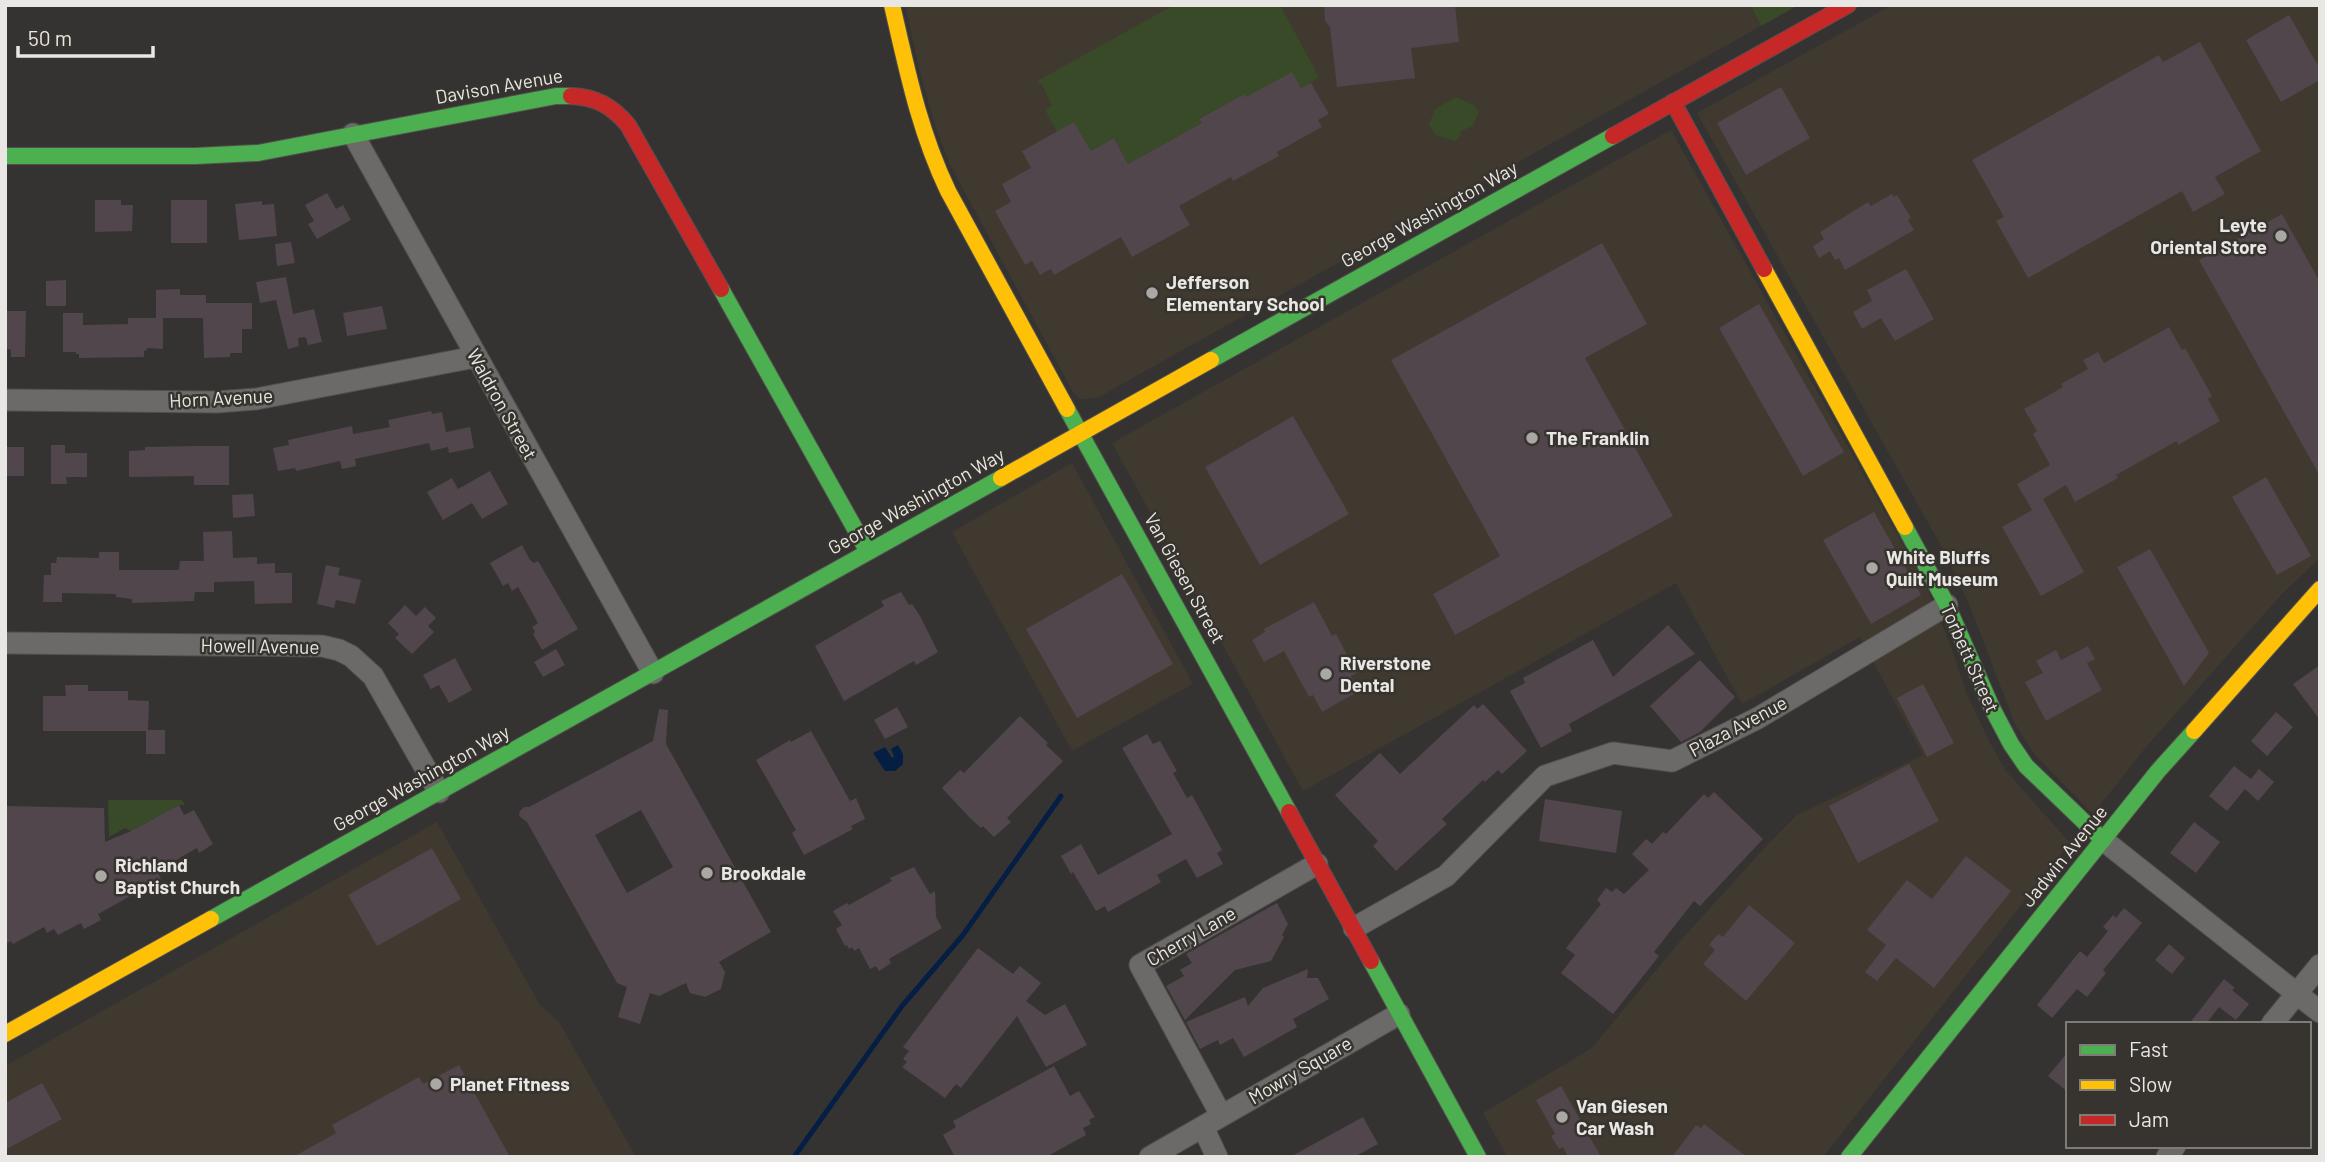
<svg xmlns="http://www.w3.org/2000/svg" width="2325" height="1162" font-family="Barlow,sans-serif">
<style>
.built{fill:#3f392f}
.green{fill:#384a28}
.water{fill:#051f44}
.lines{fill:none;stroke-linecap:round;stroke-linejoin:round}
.stream{stroke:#051f44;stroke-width:5}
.building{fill:#50464c;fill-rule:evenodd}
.street-casing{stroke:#52504e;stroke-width:23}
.fast-casing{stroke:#52504e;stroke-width:18}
.slow-casing{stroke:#52504e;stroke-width:18}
.jam-casing{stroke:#52504e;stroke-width:18}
.street{stroke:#6b6a68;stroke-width:21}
.fast{stroke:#4caf50;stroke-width:16}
.slow{stroke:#ffc107;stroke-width:16}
.jam{stroke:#c62828;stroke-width:16}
.poi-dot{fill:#aaa8a5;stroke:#37342f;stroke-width:2.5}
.labels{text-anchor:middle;stroke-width:5;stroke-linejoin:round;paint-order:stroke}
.street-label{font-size:19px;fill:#e9e7e4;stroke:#37342f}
.poi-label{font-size:19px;font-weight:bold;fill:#e9e7e4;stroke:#37342f;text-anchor:start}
</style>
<rect width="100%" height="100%" fill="#353331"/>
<g class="built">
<polygon points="905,5 1750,5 1761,26 1097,398 1080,399 1073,392 950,165 936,128 921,77"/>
<polygon points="1892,5 2320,5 2320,558 2281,595 2146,747 2093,814 2035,755 2015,724 1969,604 1944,551 1697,113"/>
<polygon points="1671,130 1925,584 1949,641 1966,692 1989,741 2006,771 2070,843 1823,1157 1507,1157 1483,1113 1592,1048 1681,940 1769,843 1797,815 1923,755 1860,637 1742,704 1676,583 1303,791 1112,443"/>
<polygon points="1072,463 1193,684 1072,751 952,532"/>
<polygon points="437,822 540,1005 559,1022 636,1157 5,1157 5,1066"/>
</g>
<g class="green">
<polygon points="1174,5 1280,5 1319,77 1301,89 1246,97 1244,94 1200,118 1202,123 1128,164 1114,138 1091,151 1074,122 1057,132 1045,110 1052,105 1042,85 1037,81"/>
<polygon points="1750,5 1799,5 1761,26"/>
<polygon points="1456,97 1475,106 1479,112 1473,126 1461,131 1459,138 1455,141 1435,135 1429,124 1435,109"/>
<polygon points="108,800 182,800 185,805 179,805 131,831 125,828 109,837"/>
</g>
<polygon class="water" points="898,745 903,754 903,764 895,771 885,771 873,753 885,747 892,758 894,756 891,749"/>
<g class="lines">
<polyline class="stream" points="794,1157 902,1006 963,935 1061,796"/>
</g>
<g class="building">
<polygon points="1324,5 1455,5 1459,42 1411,48 1415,78 1337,87 1330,27 1325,21"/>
<polygon points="2289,15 2320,69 2320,80 2281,102 2246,40"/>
<polygon points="2200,42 2261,151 2215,177 2225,194 2193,212 2182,191 2028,278 1996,221 2004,217 1972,160 2159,55 2163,62"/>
<polygon points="1292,72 1301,88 1311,83 1329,114 1318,120 1322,127 1277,152 1279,156 1233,181 1231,177 1179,206 1190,225 1132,257 1121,237 1054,275 1051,269 1040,275 1032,261 1025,265 995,211 1011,202 1002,184 1031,168 1022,151 1074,122 1091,151 1114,138 1128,164 1202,123 1199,119 1244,94 1246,97"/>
<polygon points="1781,87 1810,138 1746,175 1717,123"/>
<polygon points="327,193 336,209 343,205 351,220 317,239 308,224 314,221 305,205"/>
<polygon points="1892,194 1894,197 1897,195 1911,218 1908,220 1914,230 1845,270 1839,258 1835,260 1830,251 1819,258 1813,246 1824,239 1820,232 1868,202 1871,206"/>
<polygon points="95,200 121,200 121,205 133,205 132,231 95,232"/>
<rect x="171" y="200" width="36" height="43"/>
<polygon points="262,201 262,205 274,204 277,236 239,240 235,204"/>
<polygon points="2282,214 2320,282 2320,476 2199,260"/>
<polygon points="291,242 295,263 277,266 275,244"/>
<polygon points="1602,243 1647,324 1585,358 1673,516 1455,635 1433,594 1500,556 1391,360"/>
<polygon points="1906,269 1934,319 1895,341 1881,318 1862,329 1853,312 1872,301 1867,290"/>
<polygon points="286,277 293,314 314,309 322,342 308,345 306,338 304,337 298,338 299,346 288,349 276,300 260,303 256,282"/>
<polygon points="66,280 66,306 46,306 46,281"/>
<polygon points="180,289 180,295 206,295 206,303 252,303 252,329 242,329 242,353 230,353 230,357 204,358 203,318 156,318 156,290"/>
<polygon points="1759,304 1844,452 1803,476 1719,328"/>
<polygon points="382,306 387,329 347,336 343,313"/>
<polygon points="5,311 26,311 25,357 11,357 11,350 5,348"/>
<polygon points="63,313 83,313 83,325 128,324 128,318 163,318 163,349 147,348 147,350 144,351 144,357 79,358 79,354 76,354 76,352 63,352"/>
<polygon points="2169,327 2182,350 2185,348 2212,396 2208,399 2220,421 2178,445 2177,441 2116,475 2118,478 2075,502 2066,485 2043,499 2084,572 2041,596 2002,527 2032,510 2017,484 2050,465 2033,434 2037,431 2024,409 2063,387 2061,384 2088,369 2083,360 2098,352 2104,363"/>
<polygon points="431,411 432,414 442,412 446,432 470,427 474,448 449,453 448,447 431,451 429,443 355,459 356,466 342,469 340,461 296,471 295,468 278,471 273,448 289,445 288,440 352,426 353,434 390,427 388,420"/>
<polygon points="1293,416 1349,514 1260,565 1205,467"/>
<polygon points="51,445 65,445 65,453 87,453 87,477 66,477 67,484 51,484"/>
<polygon points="194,446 229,446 229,485 194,485 194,476 129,477 129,451 145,450 145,447"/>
<rect x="5" y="447" width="19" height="29"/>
<polygon points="490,471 508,504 482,519 472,503 443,520 427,492 452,478 458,489"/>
<polygon points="2266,477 2311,556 2277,575 2232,497"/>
<polygon points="253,494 255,516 233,518 232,495"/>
<polygon points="1874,512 1921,595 1871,624 1823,540"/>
<polygon points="232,531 233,558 257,557 257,564 275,563 275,573 292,573 292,603 255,604 254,581 214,582 214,592 195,592 194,601 132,603 132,599 116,597 116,594 62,593 62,602 43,602 44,575 51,575 51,563 56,563 57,557 99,558 99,552 119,552 119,570 179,570 180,561 204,561 203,532"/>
<polygon points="522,545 530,560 534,563 538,561 578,629 542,650 533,634 535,632 532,627 538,623 518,587 512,591 508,583 503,586 490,563"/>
<polygon points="2150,549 2209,653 2184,686 2117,567"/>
<polygon points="326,565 340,568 338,575 361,580 355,604 336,600 334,608 317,604"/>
<polygon points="1122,574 1173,664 1077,718 1026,629"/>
<polygon points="901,592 909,605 912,604 920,616 938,652 916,665 914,661 844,701 815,646 884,606 881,601"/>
<polygon points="1314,602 1332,636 1336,634 1357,673 1351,676 1359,691 1322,712 1313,695 1309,697 1284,651 1264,662 1252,640 1265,632 1264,629"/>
<polygon points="405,605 416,616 425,607 436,618 428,626 434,632 412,654 395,638 399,634 388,623"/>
<polygon points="1668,625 1695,654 1569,724 1572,731 1541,748 1510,691 1525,683 1523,678 1593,640 1613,677"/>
<polygon points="2088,646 2095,659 2087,663 2102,690 2046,721 2025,682 2043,673 2036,661 2056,650 2061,660"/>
<polygon points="556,649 565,665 543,677 534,662"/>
<polygon points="455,658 472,690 449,703 439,685 431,689 423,675"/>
<polygon points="1700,660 1735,697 1700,732 1681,742 1650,706"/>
<polygon points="2320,665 2320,720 2293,684"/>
<polygon points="1923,684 1954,743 1927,757 1897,698"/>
<polygon points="65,685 88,685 88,691 128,691 128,700 149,701 148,730 165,730 165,754 146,754 146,731 43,731 43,696 66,696"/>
<polygon points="1483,704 1527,751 1502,774 1498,770 1485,782 1483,780 1442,819 1447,824 1396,871 1373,846 1378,841 1335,795 1380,753 1400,774 1474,705 1477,709"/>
<polygon points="897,707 908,727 885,739 874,720"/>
<path d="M659 709 668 710 666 744 771 932 719 962 725 972 721 989 705 997 690 993 686 983 659 996 650 993 640 1024 618 1017 627 987 617 983 527 822 519 816 520 811 524 807H529L653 741ZM641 810 673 867 627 893 595 835Z"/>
<polygon points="2276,712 2293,727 2267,756 2251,741"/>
<polygon points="1020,716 1048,743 1046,745 1063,761 1007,818 1011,822 994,837 983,826 981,828 970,818 942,788 960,770 964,773"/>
<polygon points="811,731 850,801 856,798 865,819 851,826 853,829 840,836 804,855 792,833 796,830 756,760 790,740 791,742"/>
<polygon points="1147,734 1153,744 1160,741 1177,771 1173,773 1187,798 1192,795 1222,850 1217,853 1223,864 1197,878 1186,859 1157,875 1161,882 1149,889 1108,912 1105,906 1096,911 1073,872 1071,874 1061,856 1081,844 1098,875 1172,834 1122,748"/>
<polygon points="1909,764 1939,821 1858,863 1829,806"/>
<polygon points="2234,766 2251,779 2259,769 2274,782 2258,801 2245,789 2227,811 2209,796"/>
<polygon points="1714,792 1763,839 1700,906 1694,901 1654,952 1659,956 1613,1014 1561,973 1575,955 1566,948 1601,904 1597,900 1606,888 1612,892 1616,888 1624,894 1649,870 1632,854 1646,839 1652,844 1663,832 1666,834 1704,794 1708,798"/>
<polygon points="1545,799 1622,811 1616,853 1539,841"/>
<polygon points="179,805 184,815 194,810 213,844 199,853 197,848 157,871 161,879 98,914 101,920 84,929 81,923 58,935 54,929 47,933 44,927 13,944 11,941 5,944 5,806 104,808 105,842 131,831"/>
<polygon points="2194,822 2220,842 2196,873 2170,853"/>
<polygon points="432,848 461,899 377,946 348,895"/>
<polygon points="1966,856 2011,891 1934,988 1896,958 1877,981 1865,972 1886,945 1867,930 1907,880 1932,899"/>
<polygon points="914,867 930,894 935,891 936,917 942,928 889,959 891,963 879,971 876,966 870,969 859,948 854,951 852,947 849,949 847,945 845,946 836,929 842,925 833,911 847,903 849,905 892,881 890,878"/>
<polygon points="1277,903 1288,924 1282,935 1284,937 1271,961 1235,970 1185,1020 1166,986 1184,976 1180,970 1192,963 1186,954"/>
<polygon points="1749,905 1795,943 1746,1001 1703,964 1715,950 1709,945 1718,934 1723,937"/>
<polygon points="2124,908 2142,923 2103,970 2106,973 2087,997 2077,989 2052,1018 2037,1005 2080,951 2087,957 2108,931 2103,927 2113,915 2116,918"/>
<polygon points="2169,944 2185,958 2172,974 2155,960"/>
<polygon points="978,948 1013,974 1020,966 1041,983 1026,1001 1045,1015 1065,1004 1087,1045 1046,1067 1017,1016 961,1088 956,1084 945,1098 902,1067 907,1062 903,1059 909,1051 903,1047"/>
<polygon points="1308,969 1307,978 1318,978 1329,999 1293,1019 1297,1027 1244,1057 1233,1038 1220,1045 1218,1040 1200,1049 1186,1022 1245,997 1248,1006 1263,988"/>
<polygon points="2224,979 2235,988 2232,990 2249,1004 2236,1020 2219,1007 2206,1024 2189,1024"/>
<polygon points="2068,1052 2068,1092 2048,1076"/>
<polygon points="459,1065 510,1157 293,1157 336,1133 332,1125 419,1077 423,1084"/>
<polygon points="1054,1066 1070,1096 1079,1091 1095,1117 1089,1120 1091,1124 1083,1128 1086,1135 1046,1157 955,1157 943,1135 956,1127 953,1121"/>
<polygon points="42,1083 62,1119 5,1150 5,1103"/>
<polygon points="1561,1086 1601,1157 1568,1157 1563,1147 1559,1149 1551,1136 1555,1134 1536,1100"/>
<polygon points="1363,1117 1378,1144 1354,1157 1290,1157"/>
<polygon points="1704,1124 1747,1157 1672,1157 1696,1125 1701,1128"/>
</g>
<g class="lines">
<defs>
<g id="street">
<polyline points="353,134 653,673"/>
<polyline points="5,400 217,402 256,399 475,357"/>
<polyline points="5,643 322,646 339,650 351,656 373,676 439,792"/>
<polyline points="2103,840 2320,1012"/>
<polyline points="1354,928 1446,876 1545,776 1613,753 1672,761 1758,718 1947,605"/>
<polyline points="2272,1024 2320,965"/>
<polyline points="1221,1115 1140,965 1317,864"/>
<polyline points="1203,1127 1217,1157"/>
<polyline points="1150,1157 1399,1014"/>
<polyline points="2167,1157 2175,1146"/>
</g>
<g id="fast">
<polyline points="5,156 195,156 258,153 556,96 571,96"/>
<polyline points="721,289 868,552"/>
<polyline points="1211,360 1613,136"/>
<polyline points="1067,409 1289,812"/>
<polyline points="1905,527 1947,605 1992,708 2011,744 2026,766 2103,840"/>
<polyline points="211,919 1001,478"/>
<polyline points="1371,961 1478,1157"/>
<polyline points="1849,1157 2158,771 2194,731"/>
</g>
<g id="slow">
<path d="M892 5C907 70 919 130 948 191L1067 409"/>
<polyline points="1764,269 1905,527"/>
<polyline points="1001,478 1211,360"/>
<polyline points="2194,731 2320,589"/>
<polyline points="5,1034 211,919"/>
</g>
<g id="jam">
<path d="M571 96C596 97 612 106 628 125L721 289"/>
<polyline points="1673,102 1764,269"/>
<polyline points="1613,136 1848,5"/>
<polyline points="1289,812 1371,961"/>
</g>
</defs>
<use href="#street" class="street-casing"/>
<use href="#fast" class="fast-casing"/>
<use href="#slow" class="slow-casing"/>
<use href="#jam" class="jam-casing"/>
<use href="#street" class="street"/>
<use href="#fast" class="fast"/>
<use href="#slow" class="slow"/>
<use href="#jam" class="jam"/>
</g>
<g class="poi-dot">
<circle cx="2281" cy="236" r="7"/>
<circle cx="1152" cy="293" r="7"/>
<circle cx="1532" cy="438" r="7"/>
<circle cx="1872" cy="568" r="7"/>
<circle cx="1326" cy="674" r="7"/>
<circle cx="707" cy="873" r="7"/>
<circle cx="101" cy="876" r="7"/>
<circle cx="436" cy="1084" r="7"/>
<circle cx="1562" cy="1117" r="7"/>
</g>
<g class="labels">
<g class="street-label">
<text transform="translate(499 86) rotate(-10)" y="7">Davison Avenue</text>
<text transform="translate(1429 214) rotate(-29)" y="7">George Washington Way</text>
<text transform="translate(221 398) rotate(-3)" y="7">Horn Avenue</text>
<text transform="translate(502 404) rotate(61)" y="7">Waldron Street</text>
<text transform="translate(916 501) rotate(-29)" y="7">George Washington Way</text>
<text transform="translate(1185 578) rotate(61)" y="7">Van Giesen Street</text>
<text transform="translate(260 646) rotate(1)" y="7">Howell Avenue</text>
<text transform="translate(1970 658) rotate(66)" y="7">Torbett Street</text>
<text transform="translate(1738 726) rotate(-28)" y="7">Plaza Avenue</text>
<text transform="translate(421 778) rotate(-29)" y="7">George Washington Way</text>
<text transform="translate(2064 856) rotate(-51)" y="7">Jadwin Avenue</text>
<text transform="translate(1191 936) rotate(-30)" y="7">Cherry Lane</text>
<text transform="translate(1300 1070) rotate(-30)" y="7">Mowry Square</text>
</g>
<g class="poi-label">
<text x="2267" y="232" text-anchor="end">Leyte<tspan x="2267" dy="22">Oriental Store</tspan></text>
<text x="1166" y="289">Jefferson<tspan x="1166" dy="22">Elementary School</tspan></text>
<text x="1546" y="445">The Franklin</text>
<text x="1886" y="564">White Bluffs<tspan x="1886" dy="22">Quilt Museum</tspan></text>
<text x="1340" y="670">Riverstone<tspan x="1340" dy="22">Dental</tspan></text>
<text x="115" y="872">Richland<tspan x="115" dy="22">Baptist Church</tspan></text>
<text x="721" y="880">Brookdale</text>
<text x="450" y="1091">Planet Fitness</text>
<text x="1576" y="1113">Van Giesen<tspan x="1576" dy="22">Car Wash</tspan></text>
</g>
</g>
<rect width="2325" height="1162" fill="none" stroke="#e9e7e4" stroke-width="14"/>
<rect x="2066" y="1022" width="245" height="126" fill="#37342f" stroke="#7e7c77" stroke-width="2"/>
<rect x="2080" y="1045" width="35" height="10" fill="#4caf50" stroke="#7e7c77" stroke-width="2"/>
<text x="2129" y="1057" font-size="21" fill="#e9e7e4">Fast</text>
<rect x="2080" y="1080" width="35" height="10" fill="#ffc107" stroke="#7e7c77" stroke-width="2"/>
<text x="2129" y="1092" font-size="21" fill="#e9e7e4">Slow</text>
<rect x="2080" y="1115" width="35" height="10" fill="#c62828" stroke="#7e7c77" stroke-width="2"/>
<text x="2129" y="1127" font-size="21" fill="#e9e7e4">Jam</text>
<path d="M18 46v10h135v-10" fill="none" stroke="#e9e7e4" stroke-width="3.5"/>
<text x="28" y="46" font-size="21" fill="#e9e7e4" stroke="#37342f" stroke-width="5" paint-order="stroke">50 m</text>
</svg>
